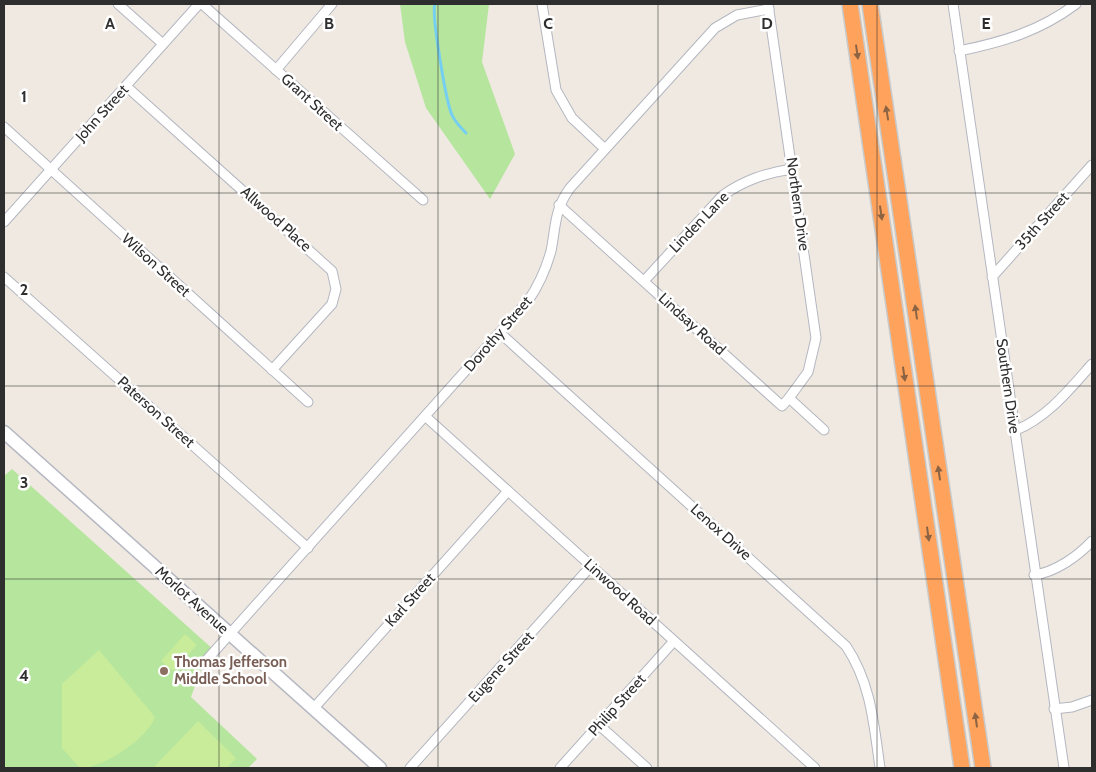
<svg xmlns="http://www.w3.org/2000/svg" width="1096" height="772" font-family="Cabin,sans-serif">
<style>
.green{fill:#b6e59e}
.pitch{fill:#c9ec9a}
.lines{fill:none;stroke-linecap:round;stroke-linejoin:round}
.stream{stroke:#75cff0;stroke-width:3}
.street-casing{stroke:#b4b7c1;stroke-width:11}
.secondary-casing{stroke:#b4b7c1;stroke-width:15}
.highway-casing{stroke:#c9c9c9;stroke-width:18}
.street{stroke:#fff;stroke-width:9}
.secondary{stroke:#fff;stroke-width:12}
.highway{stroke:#ffa35c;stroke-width:15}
.oneway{fill:#8c6343}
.grid{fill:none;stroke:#2e2e2e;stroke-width:1;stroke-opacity:0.55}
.education-dot{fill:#8d6e63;stroke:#fff;stroke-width:2}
.labels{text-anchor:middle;stroke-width:5;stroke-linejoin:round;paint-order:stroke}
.street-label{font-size:15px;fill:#2e2e2e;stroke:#fff}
.education-label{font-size:15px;font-weight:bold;fill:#785e54;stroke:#fff;text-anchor:start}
.grid-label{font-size:16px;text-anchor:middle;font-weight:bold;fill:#2e2e2e;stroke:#fff;stroke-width:5;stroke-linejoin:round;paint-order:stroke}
</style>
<rect width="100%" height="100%" fill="#efe9e1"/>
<g class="green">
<polygon points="400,4 489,4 482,62 515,154 490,199 426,108 405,42"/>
<polygon points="12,469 215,651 203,664 191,697 257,759 248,768 4,768 4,476"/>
</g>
<g class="pitch">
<polygon points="185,634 197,645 173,671 161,661"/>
<path d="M99 650 155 717C147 739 103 768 80 768L62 748V684Z"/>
<polygon points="198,721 236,758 227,768 153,768"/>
</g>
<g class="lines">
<path class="stream" d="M435 4C431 13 446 102 452 115 455 122 460 127 466 133"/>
<defs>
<g id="street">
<polyline points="118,4 163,44"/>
<polyline points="202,4 423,200"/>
<polyline points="542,4 556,90 572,118 605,149"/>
<polyline points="768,4 816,338 808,372 789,398"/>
<polyline points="953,4 1064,768"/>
<path d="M959 51C1003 42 1040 31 1076 4"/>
<polyline points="276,70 332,4"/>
<polyline points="126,86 332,271 336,289 332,304 272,370"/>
<polyline points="4,127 308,402"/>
<polyline points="559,205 782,406 789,398 824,430"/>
<polyline points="4,222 199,4"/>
<polyline points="4,277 308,548"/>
<polyline points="992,277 1092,165"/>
<path d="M644 281 722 196C744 180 766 173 792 169"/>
<path d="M500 333 846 646C871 683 874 725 880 768"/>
<polyline points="425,416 815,768"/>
<path d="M1014 431C1047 418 1069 390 1092 364"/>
<path d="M1034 575C1056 572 1078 556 1092 541"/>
<path d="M203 664 528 301C539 285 546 269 551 251 556 226 554 210 570 188L715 28 737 15 769 9"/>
<polyline points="313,709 508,491"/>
<polyline points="1054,709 1072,707 1092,700"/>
<polyline points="599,725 647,768"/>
<polyline points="410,768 591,566"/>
<polyline points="560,768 674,641"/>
</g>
<polyline id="secondary" points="4,432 380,768"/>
<g id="highway">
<polyline points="850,4 962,768"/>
<polyline points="870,4 983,768"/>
</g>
</defs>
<use href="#street" class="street-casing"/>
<use href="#secondary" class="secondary-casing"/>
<use href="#highway" class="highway-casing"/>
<use href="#street" class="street"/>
<use href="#secondary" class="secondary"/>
<use href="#highway" class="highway"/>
</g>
<defs><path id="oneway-solid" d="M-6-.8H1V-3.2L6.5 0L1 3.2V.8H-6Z" transform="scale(1.25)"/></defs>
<g class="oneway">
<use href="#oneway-solid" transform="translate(857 52) rotate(82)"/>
<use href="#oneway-solid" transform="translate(887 113) rotate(-99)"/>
<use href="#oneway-solid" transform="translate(881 213) rotate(82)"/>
<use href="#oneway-solid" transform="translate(916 312) rotate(-98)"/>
<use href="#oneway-solid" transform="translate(904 374) rotate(82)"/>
<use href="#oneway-solid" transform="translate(939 473) rotate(-98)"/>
<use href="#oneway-solid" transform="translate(928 534) rotate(82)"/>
<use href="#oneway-solid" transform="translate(976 720) rotate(-98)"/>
</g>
<path class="grid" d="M219 4V768M438 4V768M658 4V768M877 4V768M4 193H1092M4 386H1092M4 579H1092"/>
<circle class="education-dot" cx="164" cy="671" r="5"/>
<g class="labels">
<g class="street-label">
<text transform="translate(312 102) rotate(42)" y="5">Grant Street</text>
<text transform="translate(102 113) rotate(-48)" y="5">John Street</text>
<text transform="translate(798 204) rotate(82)" y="5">Northern Drive</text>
<text transform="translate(276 219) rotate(42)" y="5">Allwood Place</text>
<text transform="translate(1042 221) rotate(-48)" y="5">35th Street</text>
<text transform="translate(699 222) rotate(-46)" y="5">Linden Lane</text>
<text transform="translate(156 265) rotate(42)" y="5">Wilson Street</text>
<text transform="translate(692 324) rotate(42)" y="5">Lindsay Road</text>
<text transform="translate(498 334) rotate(-49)" y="5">Dorothy Street</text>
<text transform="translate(1008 386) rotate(82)" y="5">Southern Drive</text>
<text transform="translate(156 412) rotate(42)" y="5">Paterson Street</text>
<text transform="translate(721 532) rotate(42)" y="5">Lenox Drive</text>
<text transform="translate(620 592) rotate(42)" y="5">Linwood Road</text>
<text transform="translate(192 600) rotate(42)" y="5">Morlot Avenue</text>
<text transform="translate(410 600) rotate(-48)" y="5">Karl Street</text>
<text transform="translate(501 667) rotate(-48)" y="5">Eugene Street</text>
<text transform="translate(617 705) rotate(-48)" y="5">Philip Street</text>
</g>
<g class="education-label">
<text x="174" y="667">Thomas Jefferson<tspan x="174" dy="17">Middle School</tspan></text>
</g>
</g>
<g class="grid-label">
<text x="110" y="29">A</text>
<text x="329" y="29">B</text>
<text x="548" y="29">C</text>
<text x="767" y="29">D</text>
<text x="986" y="29">E</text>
<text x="24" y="102">1</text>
<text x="24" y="295">2</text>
<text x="24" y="488">3</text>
<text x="24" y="681">4</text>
</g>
<rect width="1096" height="772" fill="none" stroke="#2e2e2e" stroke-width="10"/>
</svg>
